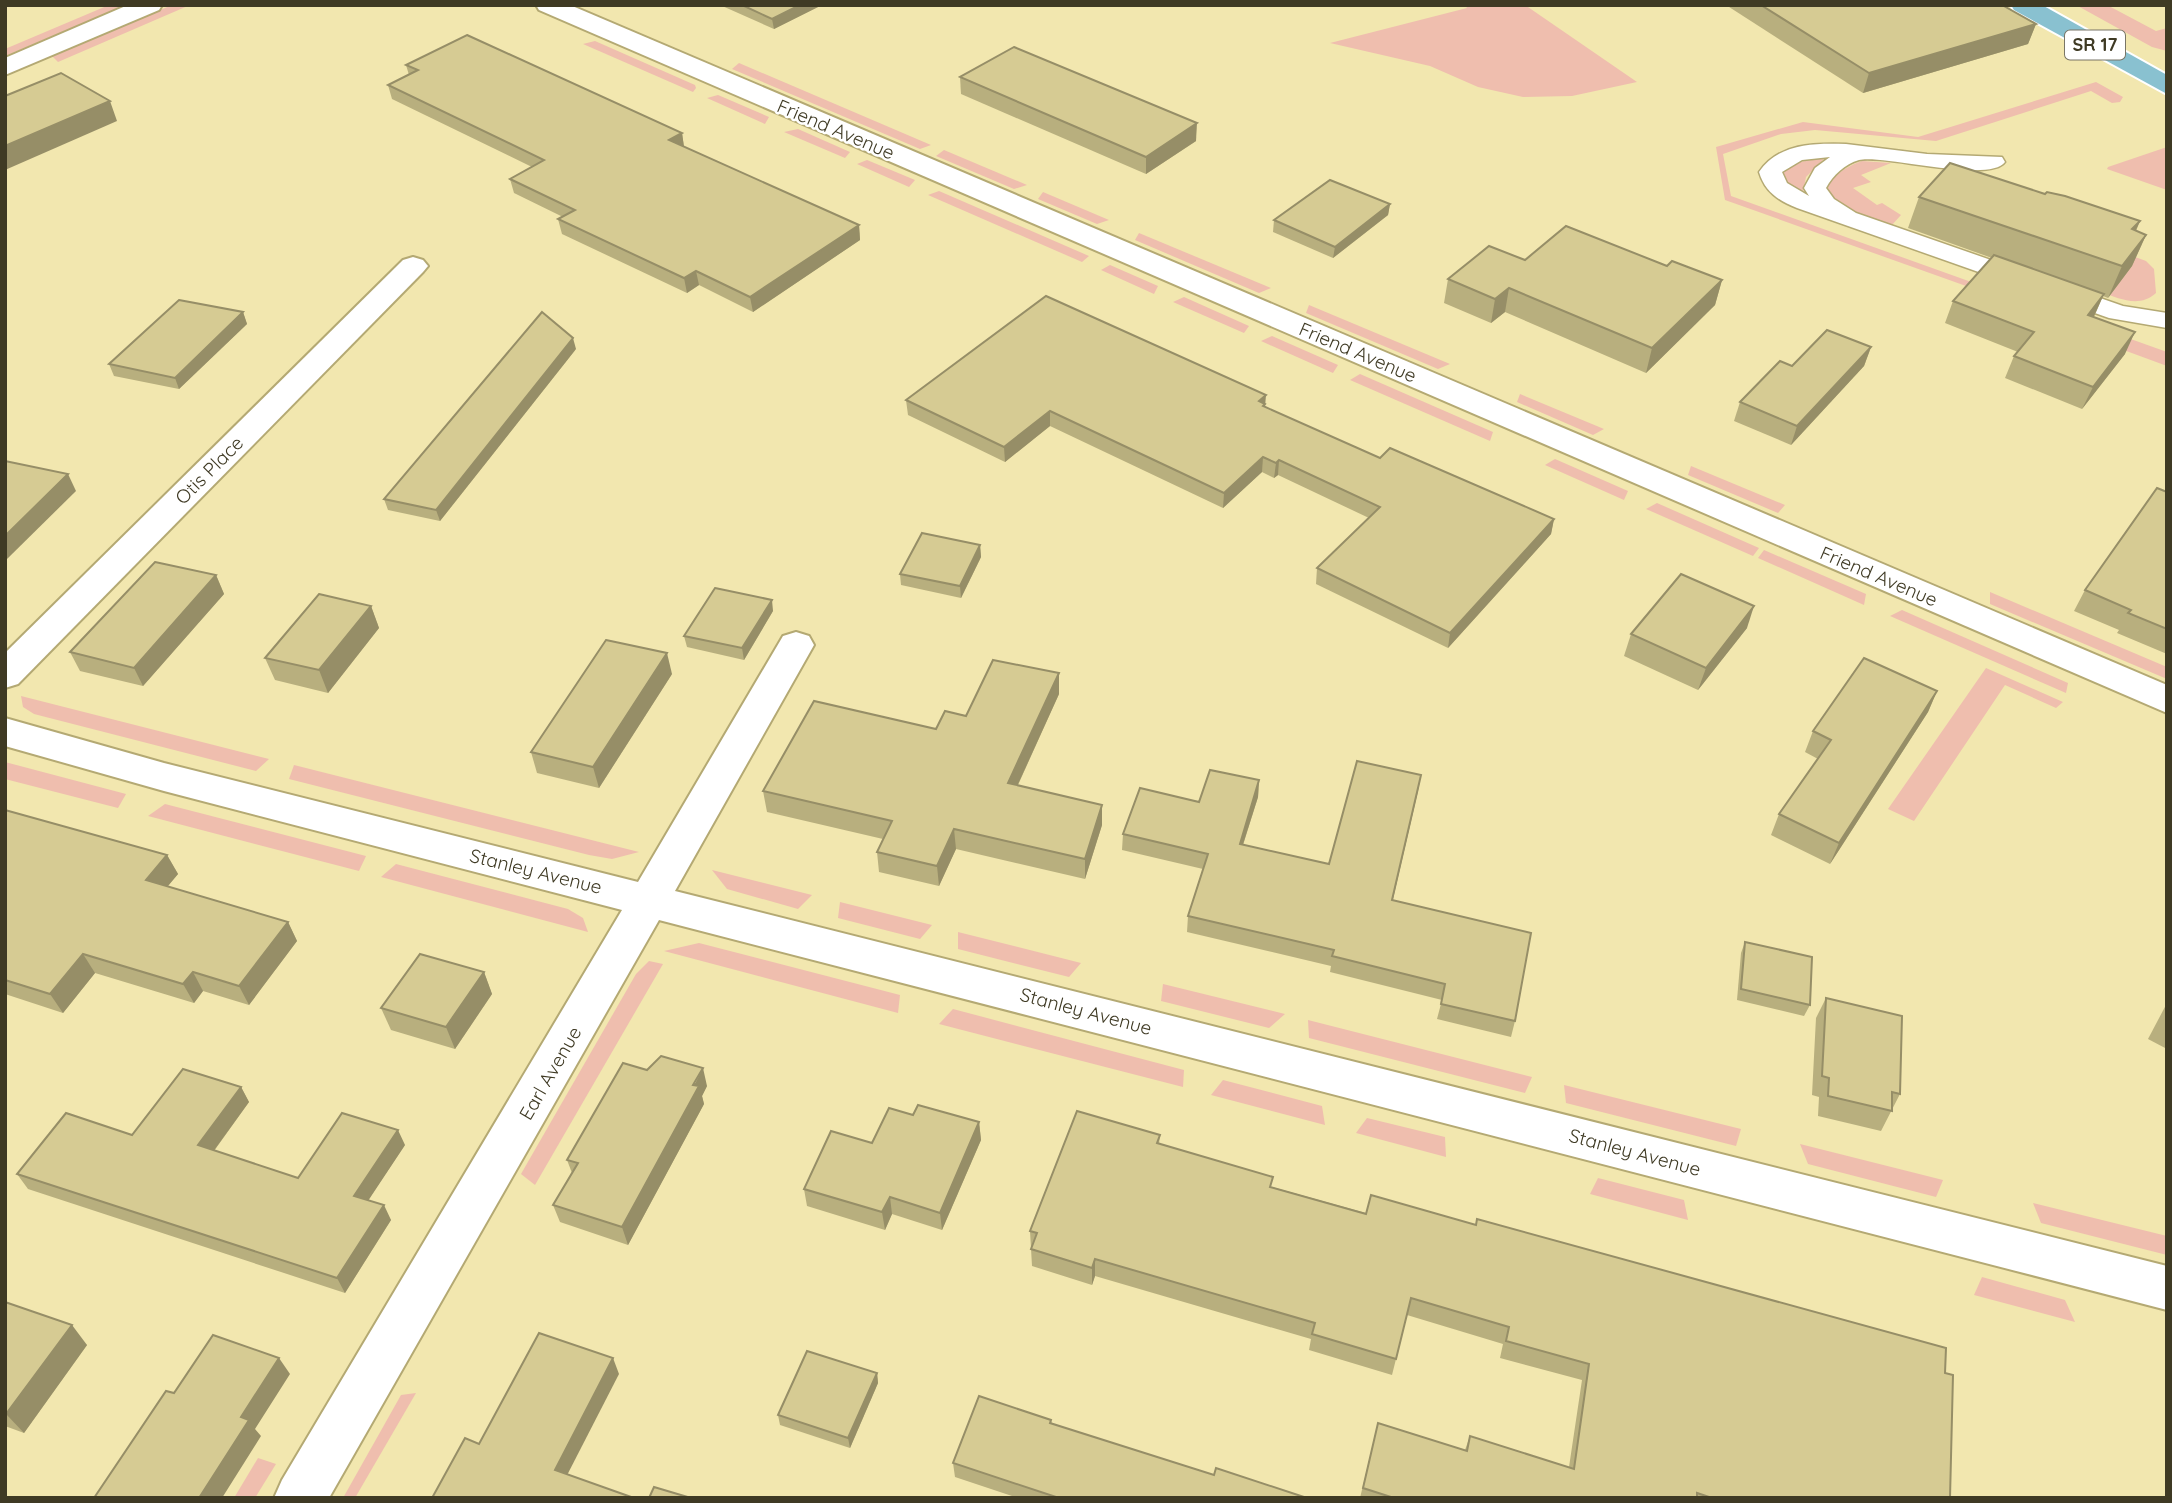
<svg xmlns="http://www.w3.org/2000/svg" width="2172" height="1503" font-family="Quicksand,sans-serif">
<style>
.green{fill:#efbeae}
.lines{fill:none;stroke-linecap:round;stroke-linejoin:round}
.lane-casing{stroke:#b4a973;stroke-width:3}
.street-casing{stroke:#b4a973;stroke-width:4}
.primary-casing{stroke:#fff;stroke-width:4}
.lane{fill:#fff;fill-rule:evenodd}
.street{fill:#fff;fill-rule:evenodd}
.primary{fill:#89c1d0;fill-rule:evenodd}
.wall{fill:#b8af7e}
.shaded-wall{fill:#968e67}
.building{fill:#d6cb93;stroke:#968e67;stroke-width:2}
.labels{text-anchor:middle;stroke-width:5;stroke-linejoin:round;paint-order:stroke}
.shield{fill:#fff;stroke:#797566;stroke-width:2}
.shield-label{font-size:18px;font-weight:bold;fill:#3f3a24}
.street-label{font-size:19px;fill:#3f3a24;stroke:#fff}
</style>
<rect width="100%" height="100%" fill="#f2e7af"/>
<g class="green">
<polygon points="109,5 126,5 5,56 5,49"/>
<polygon points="172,5 190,5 58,62 52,56"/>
<polygon points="1465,5 1525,5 1637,82 1572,96 1523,97 1478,87 1430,66 1330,43 1467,8"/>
<polygon points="2076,5 2107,5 2156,31 2167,28 2167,51 2152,47"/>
<polygon points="595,41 695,85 696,88 693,92 583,44"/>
<polygon points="739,63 931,145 920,149 732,69"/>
<polygon points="2096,82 2123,97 2120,102 2112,103 2091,91 1936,141 1815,130 1781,134 1723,154 1731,196 2167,352 2167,366 2072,331 2067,322 1725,200 1716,147 1803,122 1918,137"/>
<polygon points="718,95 769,117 765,124 707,98"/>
<polygon points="798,129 850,152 845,158 784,132"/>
<polygon points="2167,147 2167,190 2107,169 2108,167"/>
<polygon points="944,150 1027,185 1014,189 936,156"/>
<polygon points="1825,158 1806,177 1803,192 1786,184 1781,174 1793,163"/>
<polygon points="867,160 915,180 909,187 857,164"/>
<path d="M1862 161 1891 163 1861 175 1871 182 1853 188 1877 205 1882 203 1901 215 1891 226 1842 207 1826 191C1829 176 1848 166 1862 161Z"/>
<polygon points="939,191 1089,256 1082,262 928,195"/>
<polygon points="1043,192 1109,220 1097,224 1038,199"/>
<polygon points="1139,233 1271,288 1259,293 1135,240"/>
<path d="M2130 255 2146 261 2154 269 2156 293C2140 308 2119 299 2102 292Z"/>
<polygon points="1110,265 1158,286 1154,294 1101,270"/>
<polygon points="1184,297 1249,326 1244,333 1173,302"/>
<polygon points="1309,305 1450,364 1438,369 1306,313"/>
<polygon points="1272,336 1338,365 1333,373 1261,341"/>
<polygon points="1360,374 1493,432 1490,441 1350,380"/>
<polygon points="1520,394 1604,429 1593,435 1517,402"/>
<polygon points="1555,459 1628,491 1624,500 1545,465"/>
<polygon points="1691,466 1785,505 1778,513 1688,475"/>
<polygon points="1657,503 1759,548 1753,556 1646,509"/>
<polygon points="1764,550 1866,594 1864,605 1758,558"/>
<polygon points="1990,592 2167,667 2167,679 1990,604"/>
<polygon points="1902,610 2068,683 2066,693 1890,616"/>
<polygon points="1986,668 2063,702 2056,708 2005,685 1914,821 1888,809"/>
<polygon points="21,696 269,759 256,771 34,714 23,707"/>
<polygon points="5,762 126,794 118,808 5,779"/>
<polygon points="294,765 639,852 612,859 589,855 289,779"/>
<polygon points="165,804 366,856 359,871 148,816"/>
<polygon points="396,864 568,909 583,918 588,932 381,877"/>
<polygon points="712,870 812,895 798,909 727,889"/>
<polygon points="840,902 932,925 920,939 838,918"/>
<polygon points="958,932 1081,963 1069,977 958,949"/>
<polygon points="699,943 900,995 898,1013 664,951"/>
<polygon points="649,961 663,964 535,1185 521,1174 636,974"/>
<polygon points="1163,984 1285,1014 1269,1028 1161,1001"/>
<polygon points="953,1009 1184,1070 1183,1087 939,1024"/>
<polygon points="1308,1020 1532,1077 1525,1093 1309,1038"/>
<polygon points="1223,1080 1322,1106 1325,1125 1211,1095"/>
<polygon points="1564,1085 1741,1129 1736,1146 1566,1103"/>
<polygon points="1367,1118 1445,1137 1446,1157 1356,1133"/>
<polygon points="1800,1144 1943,1180 1936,1197 1808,1164"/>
<polygon points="1598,1178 1684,1200 1688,1220 1590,1194"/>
<polygon points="2033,1203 2167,1236 2167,1255 2041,1223"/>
<polygon points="1982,1277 2065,1300 2075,1322 1974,1295"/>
<polygon points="416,1393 355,1498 343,1498 401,1395"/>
<polygon points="258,1458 276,1464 255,1498 234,1498"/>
</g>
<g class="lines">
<defs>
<path id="lane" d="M1846 144 1927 154 2002 157 2005 162C1990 184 1881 154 1859 160 1845 164 1833 175 1826 188L1834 199 1856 213 2123 306 2167 313V328L2109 318 1797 208C1779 201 1765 192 1759 172 1779 143 1814 143 1846 144ZM1830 157 1815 168 1804 188 1809 196 1787 183 1782 172 1802 160Z"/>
<g id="street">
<polygon points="128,5 162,5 159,10 5,75 5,58"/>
<polygon points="536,5 570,5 2167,685 2167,713 539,10"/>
<polygon points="413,257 423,260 428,266 423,272 18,684 5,688 5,653 403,260"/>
<polygon points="796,632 809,636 814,645 675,891 2167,1266 2167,1310 659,920 329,1498 274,1498 282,1480 622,910 164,791 5,746 5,718 164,763 638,882 783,636"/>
</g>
<polygon id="primary" points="2011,5 2042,5 2167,75 2167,94 2014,10"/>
</defs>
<use href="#lane" class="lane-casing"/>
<use href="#street" class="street-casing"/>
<use href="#primary" class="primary-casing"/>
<use href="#lane" class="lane"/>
<use href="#street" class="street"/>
<use href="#primary" class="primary"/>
</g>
<g class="wall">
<polygon points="720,5 822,5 774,29"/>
<polygon points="1726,5 2002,5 2036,24 2028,44 1863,93"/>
<polygon points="406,65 682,133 684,147 859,225 860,240 753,312 699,285 687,293 562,234 558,219 563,217 514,193 510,179 532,167 392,99 388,85 409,75"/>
<polygon points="960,77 1196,141 1146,174 961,94"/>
<polygon points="2045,194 2140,221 2136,231 2146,235 2132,266 2108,298 2103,296 2094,317 2125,354 2082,409 2005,378 2014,356 2018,352 1945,323 1953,301 1992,258 1908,228 1919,197"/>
<polygon points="1390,204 1388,215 1333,258 1273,232 1274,220"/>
<polygon points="1525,260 1667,266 1722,280 1715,305 1646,373 1505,312 1491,323 1444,303 1448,279"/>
<polygon points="243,312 247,324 179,389 114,376 109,364"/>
<polygon points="1871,347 1864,366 1791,445 1734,421 1740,402 1792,366"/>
<polygon points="576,349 440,521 388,510 384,499"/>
<polygon points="906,400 1265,407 1380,458 1554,519 1551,534 1448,648 1316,584 1317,568 1369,518 1278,475 1274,478 1262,472 1223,508 1050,426 1005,462 908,415"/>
<polygon points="2167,492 2167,654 2117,633 2119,630 2074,611 2085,590"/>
<polygon points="980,545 981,557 961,598 901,585 900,574"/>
<polygon points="216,575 224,594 143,686 80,671 70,652"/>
<polygon points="371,606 379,628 328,693 275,680 265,658"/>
<polygon points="773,611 744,660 687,647 684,636"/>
<polygon points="1747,628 1698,690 1624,656 1631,634"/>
<polygon points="672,674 599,788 537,773 531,752"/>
<polygon points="1937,691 1928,712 1830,864 1771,835 1779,814 1818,759 1805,752 1813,731"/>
<polygon points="1059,694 1018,785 1102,805 1102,825 1085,879 956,849 939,886 879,872 877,852 883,839 767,812 763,791 936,729 966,716"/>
<polygon points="1421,775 1392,900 1515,1021 1511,1037 1437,1019 1442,1000 1330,972 1331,966 1187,932 1188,916 1203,869 1122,850 1123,834 1199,802 1259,780 1258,797 1243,845 1329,864"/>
<polygon points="5,810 167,855 178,874 167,887 288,922 297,941 249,1005 203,991 194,1003 95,973 63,1013 5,994"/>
<polygon points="1745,942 1810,1005 1804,1016 1737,1000 1741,953"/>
<polygon points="484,972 492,994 455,1049 391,1030 381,1008"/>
<polygon points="1826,998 1900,1094 1881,1131 1818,1116 1819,1097 1812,1095 1816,1018"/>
<polygon points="2167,1003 2167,1049 2148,1039"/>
<polygon points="647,1070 707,1086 702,1096 704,1104 628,1245 560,1222 553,1205 572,1173 567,1160"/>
<polygon points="241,1087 249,1102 214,1151 298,1178 405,1145 368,1200 391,1220 345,1293 28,1189 17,1174 132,1135"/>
<polygon points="913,1115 979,1122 981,1140 942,1230 892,1214 885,1230 807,1206 804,1189"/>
<polygon points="1160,1135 1159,1144 1272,1187 1945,1373 1950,1498 1360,1498 1378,1423 1465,1450 1470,1436 1569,1467 1582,1380 1500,1358 1503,1344 1407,1315 1392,1375 1309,1350 1311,1339 1095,1276 1092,1285 1032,1266 1030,1231"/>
<polygon points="5,1302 87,1345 24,1433 5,1426"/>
<polygon points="877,1373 878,1383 850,1448 780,1425 778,1415"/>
<polygon points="1051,1420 1052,1424 1214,1475 1307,1498 1018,1498 955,1477 953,1463"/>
</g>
<g class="shaded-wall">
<polygon points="800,5 822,5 774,29 772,19"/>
<polygon points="2036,24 2028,44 1863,93 1869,73"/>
<polygon points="110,101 117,121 5,170 5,146"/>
<polygon points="1197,123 1196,141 1146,174 1146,157"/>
<polygon points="682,133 684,147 669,140"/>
<polygon points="1390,204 1388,215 1333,258 1335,247"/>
<polygon points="2140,221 2126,252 2132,229"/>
<polygon points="859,225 860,240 753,312 750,297"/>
<polygon points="2146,235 2132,266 2108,298 2122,266"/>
<polygon points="696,271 699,285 687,293 684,278"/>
<polygon points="1722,280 1715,305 1646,373 1652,348"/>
<polygon points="1509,288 1505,312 1491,323 1495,299"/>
<polygon points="2104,294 2094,316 2078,337 2088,315"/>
<polygon points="243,312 247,324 179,389 175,378"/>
<polygon points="2135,332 2125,354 2082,409 2093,387"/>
<polygon points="573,338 576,349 440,521 436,510"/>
<polygon points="1871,347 1864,366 1791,445 1797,426"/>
<polygon points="1266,395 1264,419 1259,401"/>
<polygon points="1050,411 1050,426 1005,462 1004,447"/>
<polygon points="1263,457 1262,472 1223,508 1224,493"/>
<polygon points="1279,460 1278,475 1274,478 1276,463"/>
<polygon points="68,474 76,491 5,561 5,536"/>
<polygon points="1554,519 1551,534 1448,648 1450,633"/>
<polygon points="980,545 981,557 961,598 960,586"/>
<polygon points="216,575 224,594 143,686 134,668"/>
<polygon points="772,600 773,611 744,660 742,648"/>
<polygon points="371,606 379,628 328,693 319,670"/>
<polygon points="1754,606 1747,628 1698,690 1706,668"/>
<polygon points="667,653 672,674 599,788 593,767"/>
<polygon points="1059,673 1059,694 1009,804 1008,783"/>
<polygon points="1937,691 1928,712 1830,864 1839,843"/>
<polygon points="1421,775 1418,791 1389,916 1392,900"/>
<polygon points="1259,780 1258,797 1238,860 1240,844"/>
<polygon points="1102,805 1102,825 1085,879 1085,859"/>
<polygon points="954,829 956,849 939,886 937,866"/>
<polygon points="167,855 178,874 157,899 146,880"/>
<polygon points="288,922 297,941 249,1005 239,986"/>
<polygon points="83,954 95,973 63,1013 50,994"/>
<polygon points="193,972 203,991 194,1003 183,984"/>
<polygon points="484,972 492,994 455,1049 446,1027"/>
<polygon points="703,1068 707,1086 702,1096 704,1104 628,1245 622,1227"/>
<polygon points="241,1087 249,1102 207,1160 198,1145"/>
<polygon points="979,1122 981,1140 942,1230 940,1213"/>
<polygon points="398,1130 405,1145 362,1210 354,1196"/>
<polygon points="890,1197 892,1214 885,1230 882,1212"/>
<polygon points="384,1205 391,1220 345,1293 337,1278"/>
<polygon points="1095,1259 1095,1276 1092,1285 1092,1268"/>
<polygon points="72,1325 87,1345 24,1433 6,1414"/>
<polygon points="279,1358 290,1374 255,1429 261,1436 222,1498 199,1498 241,1417"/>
<polygon points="613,1358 619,1374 562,1485 555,1470"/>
<polygon points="877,1373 878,1383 850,1448 848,1438"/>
</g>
<g class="building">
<polygon points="742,5 800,5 772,19"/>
<polygon points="1761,5 2002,5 2036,24 1869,73"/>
<polygon points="467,35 682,133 669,140 859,225 750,297 696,271 684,278 558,219 575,210 510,179 544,160 388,85 418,70 406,65"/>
<polygon points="1014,47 1197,123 1146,157 960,77"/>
<polygon points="61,73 110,101 5,146 5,96"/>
<polygon points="1950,163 2045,194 2047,192 2065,196 2140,221 2132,229 2146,235 2122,266 1919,197"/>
<polygon points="1330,180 1390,204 1335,247 1274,220"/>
<polygon points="1566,226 1667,266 1672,261 1722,280 1652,348 1509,288 1495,299 1448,279 1489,246 1525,260"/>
<polygon points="1994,255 2104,294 2088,315 2135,332 2093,387 2014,356 2034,332 1953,301"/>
<polygon points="1046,296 1266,395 1259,401 1265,404 1263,406 1380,458 1390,448 1554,519 1450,633 1317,568 1380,507 1279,460 1276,463 1263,457 1224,493 1050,411 1004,447 906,400"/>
<polygon points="179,300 243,312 175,378 109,364"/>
<polygon points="542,312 573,338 436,510 384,499"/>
<polygon points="1827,330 1871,347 1797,426 1740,402 1780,361 1792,366"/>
<polygon points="5,461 68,474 5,536"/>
<polygon points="2157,488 2167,492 2167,629 2128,613 2131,610 2085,590"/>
<polygon points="922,533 980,545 960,586 900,574"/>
<polygon points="155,562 216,575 134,668 70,652"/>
<polygon points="1681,574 1754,606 1706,668 1631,634"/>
<polygon points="715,588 772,600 742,648 684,636"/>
<polygon points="319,594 371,606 319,670 265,658"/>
<polygon points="606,640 667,653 593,767 531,752"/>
<polygon points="1864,658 1937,691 1839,843 1779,814 1831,740 1813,731"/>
<polygon points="993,660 1059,673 1008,783 1102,805 1085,859 954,829 937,866 877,852 892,821 763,791 814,701 936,729 945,711 966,716"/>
<polygon points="1357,761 1421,775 1392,900 1531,933 1515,1021 1441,1004 1445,984 1332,956 1334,950 1188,916 1208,854 1123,834 1140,788 1199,802 1210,770 1259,780 1240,844 1329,864"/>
<polygon points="5,810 167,855 146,880 288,922 239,986 193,972 183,984 83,954 50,994 5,980"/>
<polygon points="1745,942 1812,957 1810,1005 1741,989"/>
<polygon points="420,954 484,972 446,1027 381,1008"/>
<polygon points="1826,998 1902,1016 1900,1094 1892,1092 1892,1111 1828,1096 1829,1078 1822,1076"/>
<polygon points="661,1056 703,1068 693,1085 699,1086 622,1227 553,1205 578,1163 567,1160 623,1063 647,1070"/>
<polygon points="183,1069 241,1087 198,1145 298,1178 342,1113 398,1130 354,1196 384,1205 337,1278 17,1174 66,1113 132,1135"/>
<polygon points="918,1105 979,1122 940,1213 890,1197 882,1212 804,1189 831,1131 872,1143 889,1108 913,1115"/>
<polygon points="1077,1111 1160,1135 1157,1143 1273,1177 1270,1187 1366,1214 1371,1195 1476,1225 1477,1219 1946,1348 1945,1373 1953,1375 1950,1498 1712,1498 1697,1493 1697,1498 1394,1498 1363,1488 1378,1423 1467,1451 1470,1436 1574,1469 1589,1364 1506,1341 1509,1327 1411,1298 1396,1359 1312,1334 1315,1323 1095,1259 1092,1268 1031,1249 1037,1233 1030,1231"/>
<polygon points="5,1302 72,1325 6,1414 5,1414"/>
<polygon points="539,1333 613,1358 555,1470 634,1498 432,1498 465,1438 479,1444"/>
<polygon points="213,1335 279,1358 241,1417 249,1420 199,1498 94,1498 166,1391 174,1393"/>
<polygon points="807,1351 877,1373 848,1438 778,1415"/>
<polygon points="979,1396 1051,1420 1050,1423 1214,1475 1216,1468 1307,1498 1059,1498 953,1463"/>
<polygon points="654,1487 691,1498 649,1498"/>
</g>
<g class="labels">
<rect class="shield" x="2065" y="30.5" width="60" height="29" rx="5"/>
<g class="shield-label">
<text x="2095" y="51">SR 17</text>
</g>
<g class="street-label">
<text transform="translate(836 129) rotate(23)" y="7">Friend Avenue</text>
<text transform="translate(1358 352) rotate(23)" y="7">Friend Avenue</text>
<text transform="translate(209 470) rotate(-45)" y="7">Otis Place</text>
<text transform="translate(1879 576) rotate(23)" y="7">Friend Avenue</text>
<text transform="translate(536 871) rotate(14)" y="7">Stanley Avenue</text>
<text transform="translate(1086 1011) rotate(15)" y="7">Stanley Avenue</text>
<text transform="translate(550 1073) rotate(-60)" y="7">Earl Avenue</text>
<text transform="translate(1635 1152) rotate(15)" y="7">Stanley Avenue</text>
</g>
</g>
<rect width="2172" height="1503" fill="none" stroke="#3f3a24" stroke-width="14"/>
</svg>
